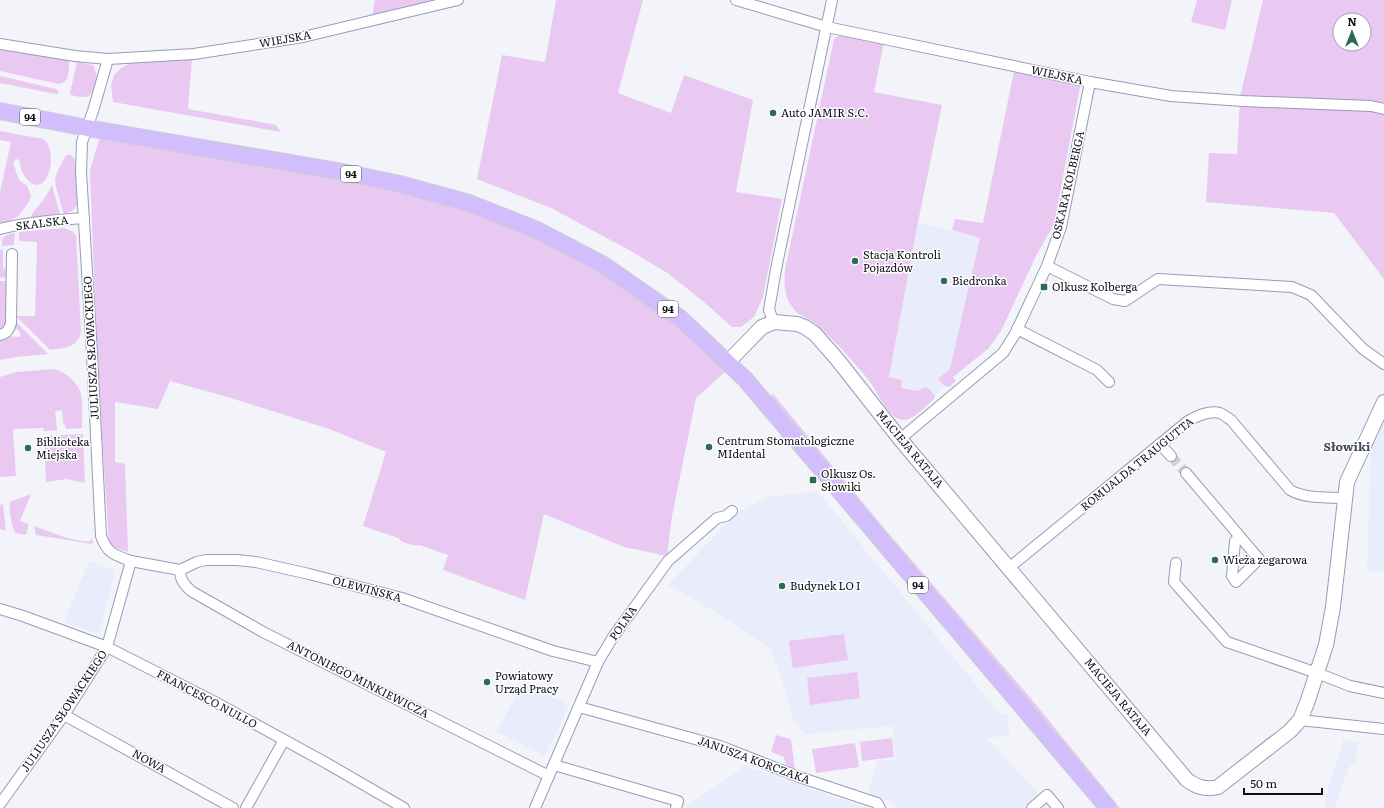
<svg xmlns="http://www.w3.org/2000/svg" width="1384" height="808" font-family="Literata,serif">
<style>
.built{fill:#e9ecfb}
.green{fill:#e9c9f1;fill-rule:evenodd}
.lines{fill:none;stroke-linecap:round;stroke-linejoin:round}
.street-tunnel{stroke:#d0d2d8;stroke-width:10;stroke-dasharray:10 5;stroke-linecap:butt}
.street-casing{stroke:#969cb7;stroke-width:12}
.secondary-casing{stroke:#969cb7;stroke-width:16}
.primary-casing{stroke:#cfcfd1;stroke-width:18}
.street{stroke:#fff;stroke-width:10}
.secondary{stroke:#fff;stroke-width:14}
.primary{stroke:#d2befd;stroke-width:16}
.poi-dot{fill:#2d6b57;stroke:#fff;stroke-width:1.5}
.labels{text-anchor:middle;stroke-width:3;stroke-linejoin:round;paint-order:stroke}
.shield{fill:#fff;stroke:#56565d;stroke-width:1}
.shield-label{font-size:10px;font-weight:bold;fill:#0d0e18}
.street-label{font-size:11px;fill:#0d0e18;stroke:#fff}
.poi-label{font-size:11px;fill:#0d0e18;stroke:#fff;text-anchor:start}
.neighbourhood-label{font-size:12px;font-weight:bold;fill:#434860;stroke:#fff}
</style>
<rect width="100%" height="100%" fill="#f2f4fa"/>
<g class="built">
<polygon points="918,222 980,238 953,377 935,395 931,391 919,391 900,388 889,378"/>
<polygon points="1384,412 1384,572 1367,571 1371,441"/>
<polygon points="817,491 1001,715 1008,714 1009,735 987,738 1051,808 1031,808 1027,803 1022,808 895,808 895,804 868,793 877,761 896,759 892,726 805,734 793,719 786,693 771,649 719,614 668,585 738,512 768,497"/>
<polygon points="89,561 115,571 100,631 95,633 64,622"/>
<polygon points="522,683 569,705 545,756 497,732"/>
<polygon points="1343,739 1358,743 1355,764 1351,764 1342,784 1335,808 1324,808 1330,781 1340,753"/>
<polygon points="746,766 866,808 687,808 689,804"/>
</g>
<g class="green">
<polygon points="375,0 437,0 372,17"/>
<polygon points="556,0 643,0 618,93 671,113 684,75 753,100 736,192 782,199 763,297 754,317 741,327 732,327 705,303 669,274 629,250 551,208 477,179 502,55 545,62"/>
<polygon points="1197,0 1232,0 1225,30 1191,22"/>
<path d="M1263 0H1384V279L1334 213 1206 202 1209 153 1237 154 1240 97ZM1340 20H1364V44H1340Z"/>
<path d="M840 35 884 42 874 92 942 105 918 222 889 377 902 380 901 388 918 391 926 387C930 390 934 393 935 398 927 405 913 421 903 420 888 419 878 392 870 382 866 376 861 371 856 365 843 350 829 335 813 322 806 317 797 315 793 308 784 297 784 284 785 270L834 39Z"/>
<path d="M0 49 69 60C69 69 70 84 58 84L0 71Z"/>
<polygon points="192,59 188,109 276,125 281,132 113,102 111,85 114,75 121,68 133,62"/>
<path d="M77 62 93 65C97 74 100 84 92 92 90 95 88 97 84 97 80 97 75 96 71 95L70 93Z"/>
<polygon points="1014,71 1081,82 1054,224 1036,256 1001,331 989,348 953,377 956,381 949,387 945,386 938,379 950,369 980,238 952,230 955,219 983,223"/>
<polygon points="0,76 56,89 59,92 57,94 51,93 0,83"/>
<path d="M0 131 43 139C59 149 49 197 30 182 22 175 21 170 19 160L17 159 13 162 19 180 27 186 31 196 29 202 18 216 9 221 0 223V192L11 142 0 140Z"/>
<path d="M100 137 397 188 533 233 608 274 672 321 725 372 696 398 672 516 667 556 624 547 544 514 525 600 443 570 448 555 419 545C413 546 402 543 398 538L363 526 386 452 329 429 231 398 170 381 158 409 115 402V462L125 464 128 552 109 545 97 356 90 170Z"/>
<path d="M67 155H71L74 158C77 167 81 196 77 205 74 211 70 212 64 214 62 207 55 186 55 180 56 175 63 158 67 155Z"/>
<polygon points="52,185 60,214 31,217 32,214 46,196"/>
<path d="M63 228 72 231 76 235 81 331C79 348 63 348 50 350L16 316H35L37 242 19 241V232Z"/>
<path d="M15 233 14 245 2 246C0 236 7 234 15 233Z"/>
<polygon points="0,249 3,251 3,267 8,272 8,277 0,278"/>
<polygon points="0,281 8,281 8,324 0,331"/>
<polygon points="14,320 48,354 16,357 0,360 0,337 6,336 20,337 20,332 14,326"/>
<path d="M54 369C65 372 78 382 81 394 83 403 82 418 82 428L67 429 63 422 62 410 55 411 57 430 44 431 43 428 13 429 16 476 0 477V377L17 372Z"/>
<polygon points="773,394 884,528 1033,701 1120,808 1114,808 770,396"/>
<polygon points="83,434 85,483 67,479 46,482 44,436"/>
<path d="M31 494 20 521 29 524 26 535 15 533C11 522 9 513 10 502Z"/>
<polygon points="3,504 6,531 0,529 0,505"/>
<path d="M34 526C49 531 75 543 90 541L92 538 93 544 36 535Z"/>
<polygon points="844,634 848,660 793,668 789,641"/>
<polygon points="857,672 860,698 810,705 807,678"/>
<polygon points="776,735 791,739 795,770 786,766 784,757 771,752"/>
<polygon points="892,738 894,757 862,761 860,742"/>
<polygon points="855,743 859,767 816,773 812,749"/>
</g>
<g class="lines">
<polyline class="street-tunnel" points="1171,456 1186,473"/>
<defs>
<g id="street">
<polyline points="736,0 827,27 1090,82 1171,96 1243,101 1371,106 1384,109"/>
<polyline points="0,44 75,56 108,59 194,54 303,37 458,0"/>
<path d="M0 229C28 222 55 220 84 218"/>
<polyline points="1047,266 1113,299 1125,301 1158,279 1292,287 1311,295 1363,349 1384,364"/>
<polyline points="774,322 769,310 776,269 832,0"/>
<polyline points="1017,329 1097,370 1109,382"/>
<path d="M0 335C7 333 9 330 11 323L12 254"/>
<polyline points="900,439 1003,353 1015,334 1047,266 1061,227 1090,82"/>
<polyline points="1160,444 1171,456"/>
<polyline points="1186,473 1259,559 1236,582 1232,576 1235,541 1240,537"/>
<polyline points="131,561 180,570 197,562 206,560 237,560 256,562 309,574 402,598 553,651 598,662"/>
<polyline points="1176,563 1174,582 1227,642 1317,673 1350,686 1384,693"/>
<path d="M1010 567 1188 421C1197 416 1209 410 1220 413 1224 415 1228 418 1231 420L1290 490C1306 499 1326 497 1344 498"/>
<path d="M180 570C180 580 184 584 191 591L263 632 549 776"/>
<polyline points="0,609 23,616 107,647 215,702 328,764 404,808"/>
<polyline points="579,707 720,746 799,777 877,803 880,808"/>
<polyline points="64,715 233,808"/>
<polyline points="1300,720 1384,729"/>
<polyline points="554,765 678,801 676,808"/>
<path d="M0 804 64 715 107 647 131 561C114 555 107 553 101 536L92 354 81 172 82 142 93 111 108 59"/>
<polyline points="246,808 284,740"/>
<polyline points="535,808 598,662 613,637 668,561 717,518 726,516 732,511"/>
<polyline points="1032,808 1047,795 1058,808"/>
</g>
<path id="secondary" d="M728 362 762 327 774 322 797 324 805 327 815 334 837 359 900 439 1187 780C1197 787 1205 790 1218 787L1290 731 1300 720 1307 703 1326 645 1333 607 1347 482 1384 402"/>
<polyline id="primary" points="0,111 87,128 337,171 400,184 469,203 535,229 602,264 680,318 745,379 1108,808"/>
</defs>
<use href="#street" class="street-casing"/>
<use href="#secondary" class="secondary-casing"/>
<use href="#primary" class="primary-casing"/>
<use href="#street" class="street"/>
<use href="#secondary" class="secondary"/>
<use href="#primary" class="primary"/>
</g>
<g class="poi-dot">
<circle cx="773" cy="113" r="4"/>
<circle cx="855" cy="261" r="4"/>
<circle cx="944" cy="281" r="4"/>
<rect x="1040" y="283" width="8" height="8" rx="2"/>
<circle cx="709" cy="447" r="4"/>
<circle cx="28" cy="448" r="4"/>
<rect x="809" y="476" width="8" height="8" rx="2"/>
<circle cx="1215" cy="560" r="4"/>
<circle cx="782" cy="586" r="4"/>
<circle cx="487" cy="682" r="4"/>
</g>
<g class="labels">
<g class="shield">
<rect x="20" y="109" width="20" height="16" rx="3"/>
<rect x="341" y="166" width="20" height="16" rx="3"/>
<rect x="658" y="301" width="20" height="16" rx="3"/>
<rect x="908" y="577" width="20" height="16" rx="3"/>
</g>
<g class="shield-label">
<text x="30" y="121">94</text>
<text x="351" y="178">94</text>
<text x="668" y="313">94</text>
<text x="918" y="589">94</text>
</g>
<g class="street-label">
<text transform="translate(285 39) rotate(-10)" y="4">WIEJSKA</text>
<text transform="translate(1057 75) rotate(12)" y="4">WIEJSKA</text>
<text transform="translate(1068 185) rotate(-77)" y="4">OSKARA KOLBERGA</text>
<text transform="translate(42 223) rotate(-7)" y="4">SKALSKA</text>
<text transform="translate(91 348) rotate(-93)" y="4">JULIUSZA SŁOWACKIEGO</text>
<text transform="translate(910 449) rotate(50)" y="4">MACIEJA RATAJA</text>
<text transform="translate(1137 464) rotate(-39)" y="4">ROMUALDA TRAUGUTTA</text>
<text transform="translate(367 589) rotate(15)" y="4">OLEWIŃSKA</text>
<text transform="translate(623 623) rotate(-55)" y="4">POLNA</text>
<text transform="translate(358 679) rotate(27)" y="4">ANTONIEGO MINKIEWICZA</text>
<text transform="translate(1118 697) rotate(50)" y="4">MACIEJA RATAJA</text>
<text transform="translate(207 699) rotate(28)" y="4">FRANCESCO NULLO</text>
<text transform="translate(64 711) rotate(-56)" y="4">JULIUSZA SŁOWACKIEGO</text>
<text transform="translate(754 760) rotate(20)" y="4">JANUSZA KORCZAKA</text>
<text transform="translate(149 761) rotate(29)" y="4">NOWA</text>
</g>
<g class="poi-label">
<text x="781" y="117">Auto JAMIR S.C.</text>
<text x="863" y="259">Stacja Kontroli<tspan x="863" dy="13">Pojazdów</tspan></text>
<text x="952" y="285">Biedronka</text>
<text x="1052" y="291">Olkusz Kolberga</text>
<text x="717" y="445">Centrum Stomatologiczne<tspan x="717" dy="13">MIdental</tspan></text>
<text x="36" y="446">Biblioteka<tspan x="36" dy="13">Miejska</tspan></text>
<text x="821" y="478">Olkusz Os.<tspan x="821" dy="13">Słowiki</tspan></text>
<text x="1223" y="564">Wieża zegarowa</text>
<text x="790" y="590">Budynek LO I</text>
<text x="495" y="680">Powiatowy<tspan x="495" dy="13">Urząd Pracy</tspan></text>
</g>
<g class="neighbourhood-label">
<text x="1347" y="451">Słowiki</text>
</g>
</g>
<g transform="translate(1352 32)"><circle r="19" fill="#ffffff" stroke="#9e9fa3"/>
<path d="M0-3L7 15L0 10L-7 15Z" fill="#2d6b57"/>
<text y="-6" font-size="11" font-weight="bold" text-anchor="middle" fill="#0d0e18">N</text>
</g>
<path d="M1244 788v6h78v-6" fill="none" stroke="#0d0e18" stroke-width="2"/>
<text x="1250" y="788" font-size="12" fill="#0d0e18" stroke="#ffffff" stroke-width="3" paint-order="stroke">50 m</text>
</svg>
